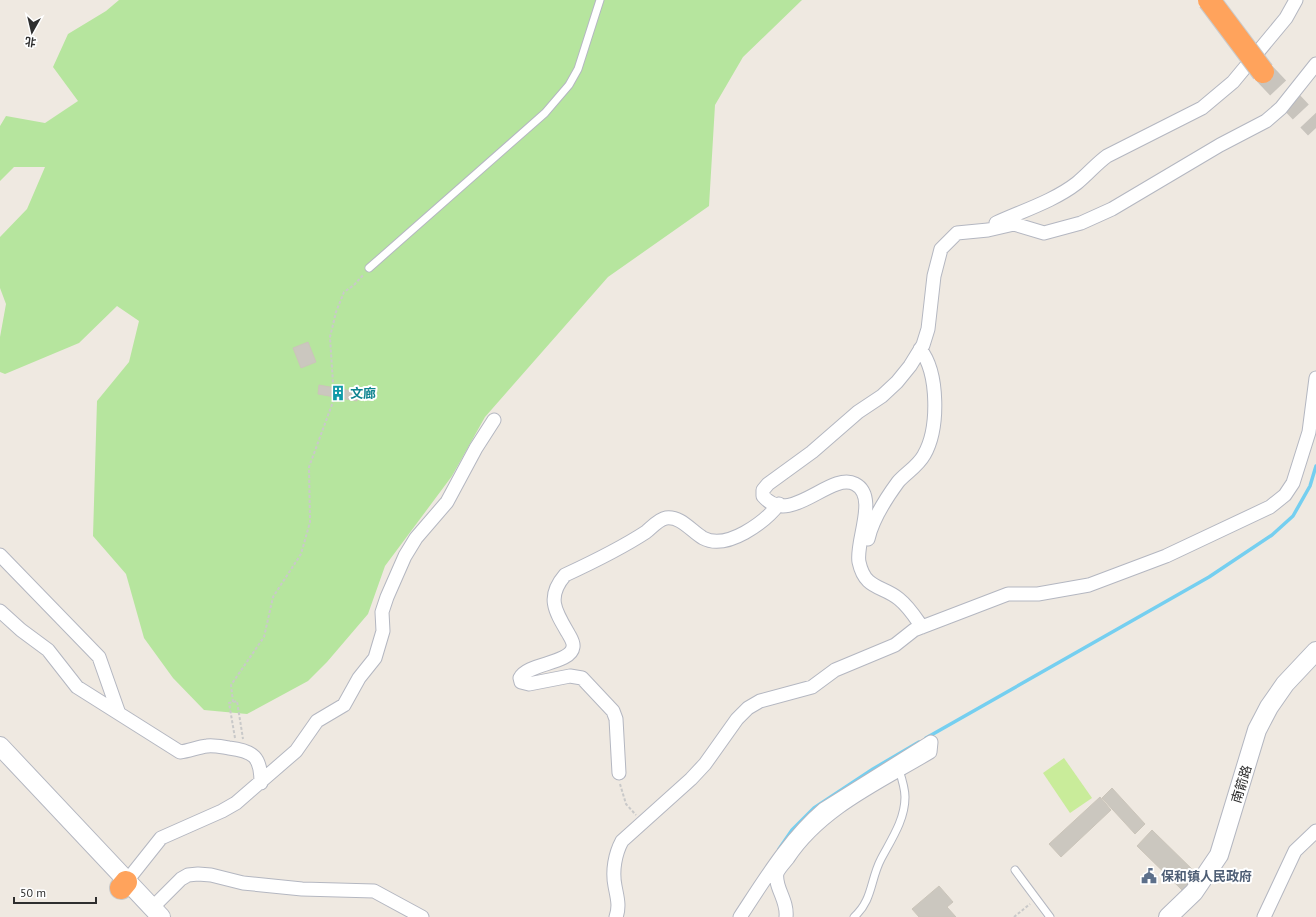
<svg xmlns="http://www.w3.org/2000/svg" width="1316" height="917" font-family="'PT Sans','Noto Sans SC',sans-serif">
	<rect width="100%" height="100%" fill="#efe9e1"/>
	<path fill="#b6e59e" d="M119 0H802L743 57 715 105 709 206 608 277 485 417 452 476 385 566 368 614 327 662 308 681 247 714 204 710 173 678 144 638 126 574 93 536 97 401 129 362 139 321 117 306 79 343 5 374 0 372V337L6 304 0 288V237L27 209 45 167H14L0 181V126L6 116 45 123 78 101 53 67 68 34 106 11Z"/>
	<path fill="#c9ec9a" d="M1064 758 1092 798 1070 813 1043 773Z"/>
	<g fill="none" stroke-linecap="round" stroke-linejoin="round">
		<path stroke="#75cff0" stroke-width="3.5" d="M926 738 1209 577 1272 535 1293 516 1310 486 1316 466
			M779 849 792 830 814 808 873 769 919 742"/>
	</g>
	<path fill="#cbc7bf" stroke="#cbc5ba" d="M308 342 316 362 301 368 293 348Z
		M319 385 358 392 357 401 318 394Z
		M1112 788 1145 824 1135 834 1102 798Z
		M1100 797 1111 810 1061 857 1049 844Z
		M1152 830 1198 875 1182 890 1137 846Z
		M939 886 953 902 947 907 956 917H919L912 909Z"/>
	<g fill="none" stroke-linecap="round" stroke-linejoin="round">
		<path stroke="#c8c4bd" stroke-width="22" stroke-dasharray="22 11" stroke-linecap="butt" d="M1263 72 1316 128"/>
		<defs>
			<path id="lane" d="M369 268 545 113 569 85 578 69 600 0
				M1015 870 1050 917
				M854 917C873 900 870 880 881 859 891 840 905 820 905 797 905 788 902 779 899 770"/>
			<path id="street" d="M996 223C1022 211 1054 201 1077 183 1088 174 1096 164 1107 156L1202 108 1233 82 1286 18 1296 0
				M868 539C872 521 887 497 898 482 906 473 918 466 924 455 939 429 939 373 920 349
				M0 555 99 657 118 711
				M0 611 21 630 48 650 77 687 180 752C189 751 198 747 207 746 214 745 222 747 229 748 254 751 261 757 261 783
				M922 627C915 617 909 607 899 599 882 585 865 590 859 562 855 542 879 496 855 484 830 471 790 528 763 496V490L768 484 812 452 858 412 882 396 897 382 910 366 923 345 928 329 934 276 941 249 957 233 988 230 1014 224 1044 233 1081 223 1112 209 1220 145 1266 121 1281 108 1316 64
				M619 773 616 719 613 711 582 678 570 676 529 684 521 682 520 678C527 663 571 664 573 647 574 642 570 637 568 633 555 611 546 597 565 575 593 562 620 549 646 532 651 528 659 519 666 518 681 516 691 531 703 538 727 551 765 522 779 504
				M126 882 161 838 222 811 236 803 296 751 317 721 344 705 359 678 375 658 383 631 382 612 387 597 405 556 416 538 447 502 476 448 494 420
				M152 908 181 879 188 875 198 874 211 875 243 883 302 889 374 891 422 917
				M616 917C620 906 617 897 615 886 612 871 615 854 622 841L691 779 705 764 737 719 748 708 760 701 812 687 835 670 895 645 914 630 1008 594H1038L1089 585 1166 556 1270 507 1285 495 1293 483 1309 432 1316 378
				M740 917C765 879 789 839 824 809L931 742 930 752C880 782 821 808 788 858 785 862 779 868 777 873 774 887 788 900 786 917
				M1264 917 1295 851 1316 831"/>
			<path id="secondary" d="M0 746 161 917
				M1168 917 1194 892 1219 855 1257 730 1269 707 1285 684 1316 651"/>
			<path id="highway" d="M121 888 126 882"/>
		</defs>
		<use href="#lane" stroke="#b4b7c1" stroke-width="9"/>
		<use href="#street" stroke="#b4b7c1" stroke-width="15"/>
		<use href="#secondary" stroke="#b4b7c1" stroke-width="20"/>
		<use href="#highway" stroke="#c9c9c9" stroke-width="24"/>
		<path stroke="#c9c9c9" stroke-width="2" stroke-dasharray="3 2" stroke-linecap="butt" d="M233 702 231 685 264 637 273 597 301 554 310 522 309 467 334 399 330 337 336 312 344 292 354 285 364 274
			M235 738 229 703 237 701 243 739
			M620 784 626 804 636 815
			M1014 917 1030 904"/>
		<use href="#lane" stroke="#fff" stroke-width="7"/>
		<use href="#street" stroke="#fff" stroke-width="13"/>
		<use href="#secondary" stroke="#fff" stroke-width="18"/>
		<use href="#highway" stroke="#ffa35c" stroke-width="22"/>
		<defs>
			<path id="highway-bridge" d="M1209 0 1263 72"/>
		</defs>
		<use href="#highway-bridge" stroke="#c9c9c9" stroke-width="24" stroke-linecap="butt"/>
		<use href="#highway-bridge" stroke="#ffa35c" stroke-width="22"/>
	</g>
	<defs>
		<symbol id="building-bare" viewBox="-9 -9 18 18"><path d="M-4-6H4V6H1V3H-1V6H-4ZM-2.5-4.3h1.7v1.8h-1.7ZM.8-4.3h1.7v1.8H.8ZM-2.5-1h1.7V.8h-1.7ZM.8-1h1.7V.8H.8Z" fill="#0f9aa8" stroke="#fff" stroke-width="2.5" paint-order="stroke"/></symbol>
		<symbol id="civic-bare" viewBox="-9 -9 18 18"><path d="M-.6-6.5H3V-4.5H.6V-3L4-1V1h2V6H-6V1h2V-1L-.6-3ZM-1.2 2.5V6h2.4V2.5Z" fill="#5c6f8a" stroke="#fff" stroke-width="2.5" paint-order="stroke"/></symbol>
	</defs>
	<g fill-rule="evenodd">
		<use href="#building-bare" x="327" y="382" width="22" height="22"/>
		<use href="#civic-bare" x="1138" y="865" width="22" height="22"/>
	</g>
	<g text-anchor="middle" stroke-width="4" stroke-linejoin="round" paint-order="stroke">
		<g font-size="13" font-weight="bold" fill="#0d838f" stroke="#fff" text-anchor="start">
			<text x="350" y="398">文廊</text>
		</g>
		<g font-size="13" fill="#2e2e2e" stroke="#fff">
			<text transform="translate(1241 784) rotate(-73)" y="5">南箭路</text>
		</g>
		<g font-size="13" font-weight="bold" fill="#4e5e75" stroke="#fff" text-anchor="start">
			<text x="1161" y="881">保和镇人民政府</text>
		</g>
	</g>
	<g transform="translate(32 32) rotate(188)" stroke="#ffffff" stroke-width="3" paint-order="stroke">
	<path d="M0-3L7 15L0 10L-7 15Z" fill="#2e2e2e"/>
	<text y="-6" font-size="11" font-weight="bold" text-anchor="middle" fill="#2e2e2e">北</text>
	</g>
	<path d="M14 897v6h82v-6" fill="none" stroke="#2e2e2e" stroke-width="2"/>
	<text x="20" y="897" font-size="12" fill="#2e2e2e" stroke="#ffffff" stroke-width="3" paint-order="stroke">50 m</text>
</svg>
